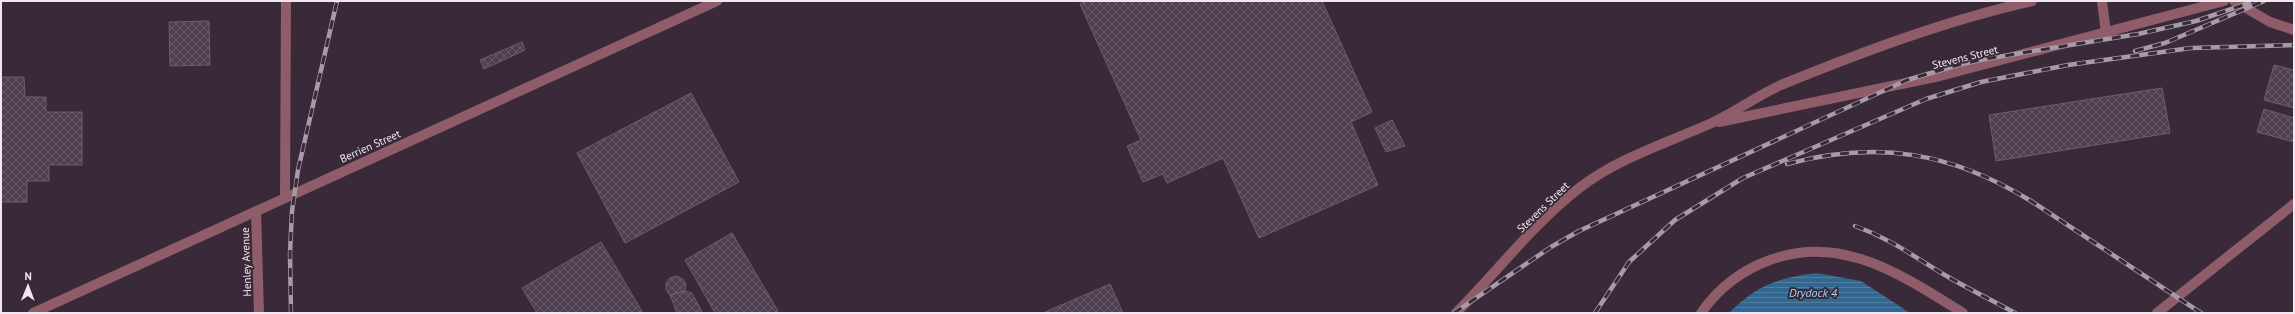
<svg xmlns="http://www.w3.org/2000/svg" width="2295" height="314" font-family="'PT Sans',sans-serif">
	<defs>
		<pattern id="water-rules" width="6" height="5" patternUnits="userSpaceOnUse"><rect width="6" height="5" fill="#326890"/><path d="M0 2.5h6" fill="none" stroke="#507ea0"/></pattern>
		<pattern id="building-cross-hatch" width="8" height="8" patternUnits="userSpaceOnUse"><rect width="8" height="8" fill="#503f50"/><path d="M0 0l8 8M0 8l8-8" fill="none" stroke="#6a5b6a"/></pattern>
	</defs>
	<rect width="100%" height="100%" fill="#3a2938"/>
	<path fill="url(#water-rules)" d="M1816 273 1861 281 1910 313H1729C1756 285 1778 278 1816 273Z"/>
	<path fill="url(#building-cross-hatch)" stroke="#6f5c6f" d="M1087 1H1322L1372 112 1351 122 1378 185 1259 238 1223 158 1167 183 1163 174 1143 182 1127 146 1141 140 1080 4Z
		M209 21 210 65 170 66 169 22Z
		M522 42 525 50 484 69 480 60Z
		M2274 65 2294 70V108L2264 100Z
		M1 77H24L25 97H46V112H82V165H49V181H27V202H1Z
		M2162 88 2170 133 1996 161 1989 115Z
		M691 93 739 182 625 243 577 153Z
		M2264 109 2294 118V142L2257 132Z
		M1392 120 1405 146 1386 152 1375 128Z
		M732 233 778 311 775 313H715L685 260Z
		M601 242 643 313H537L522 288Z
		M677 276 683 279 686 285 685 291 670 295 666 290V283L670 278Z
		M1110 284 1123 313H1043Z
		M685 291 692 293 702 312 677 313 670 295Z"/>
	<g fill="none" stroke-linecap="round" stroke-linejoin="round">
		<path stroke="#8e5d69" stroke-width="10" d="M2102 1 2106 33
			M2234 1 2270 22 2294 30
			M1719 122 1940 76 2224 1
			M285 198 286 1
			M256 211 259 313
			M33 313 717 1
			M1456 313C1497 272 1533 224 1578 189 1616 159 1664 144 1707 125 1733 114 1756 96 1781 85 1862 52 1947 20 2032 1
			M1701 313C1736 263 1798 240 1857 258 1891 267 1933 294 1963 313
			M2157 313 2294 204"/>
		<defs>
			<path id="rail" d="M2135 51 2165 43 2264 1
				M1787 164C1878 140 1951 152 2031 201L2201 313
				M1855 226C1894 240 1915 258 1950 278 1971 290 1993 301 2015 313
				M291 313 290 253 292 211 298 170 337 1
				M1454 313 1551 247 1579 231 1907 80 1958 65 1985 59 2138 34 2196 21 2255 1
				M1595 313 1629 262 1675 220 1743 178 1926 99 1981 82 2068 65 2191 48 2294 45"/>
		</defs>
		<use href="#rail" stroke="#a89ba7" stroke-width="4.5"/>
		<use href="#rail" stroke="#3a2938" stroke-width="3" stroke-dasharray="9" stroke-linecap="butt"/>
	</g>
	<g text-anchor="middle" stroke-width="4" stroke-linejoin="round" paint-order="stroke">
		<g font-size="11" fill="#f2e7f1" stroke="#3a2938">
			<text transform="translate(1965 57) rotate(-14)" y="4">Stevens Street</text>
			<text transform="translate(370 146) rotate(-24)" y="4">Berrien Street</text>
			<text transform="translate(1543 207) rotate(-44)" y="4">Stevens Street</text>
			<text transform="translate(246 262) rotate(-92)" y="4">Henley Avenue</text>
		</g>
		<g font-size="12" font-style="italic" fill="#a3d0f4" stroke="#3a2938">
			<text x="1813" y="297">Drydock 4</text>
		</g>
	</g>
	<rect width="2295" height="314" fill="none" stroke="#f2e7f1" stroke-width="4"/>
	<g transform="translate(28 286) rotate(1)" stroke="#3a2938" stroke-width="3" paint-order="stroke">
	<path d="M0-3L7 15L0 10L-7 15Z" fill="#f2e7f1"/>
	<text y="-6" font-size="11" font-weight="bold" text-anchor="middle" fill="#f2e7f1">N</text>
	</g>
</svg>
